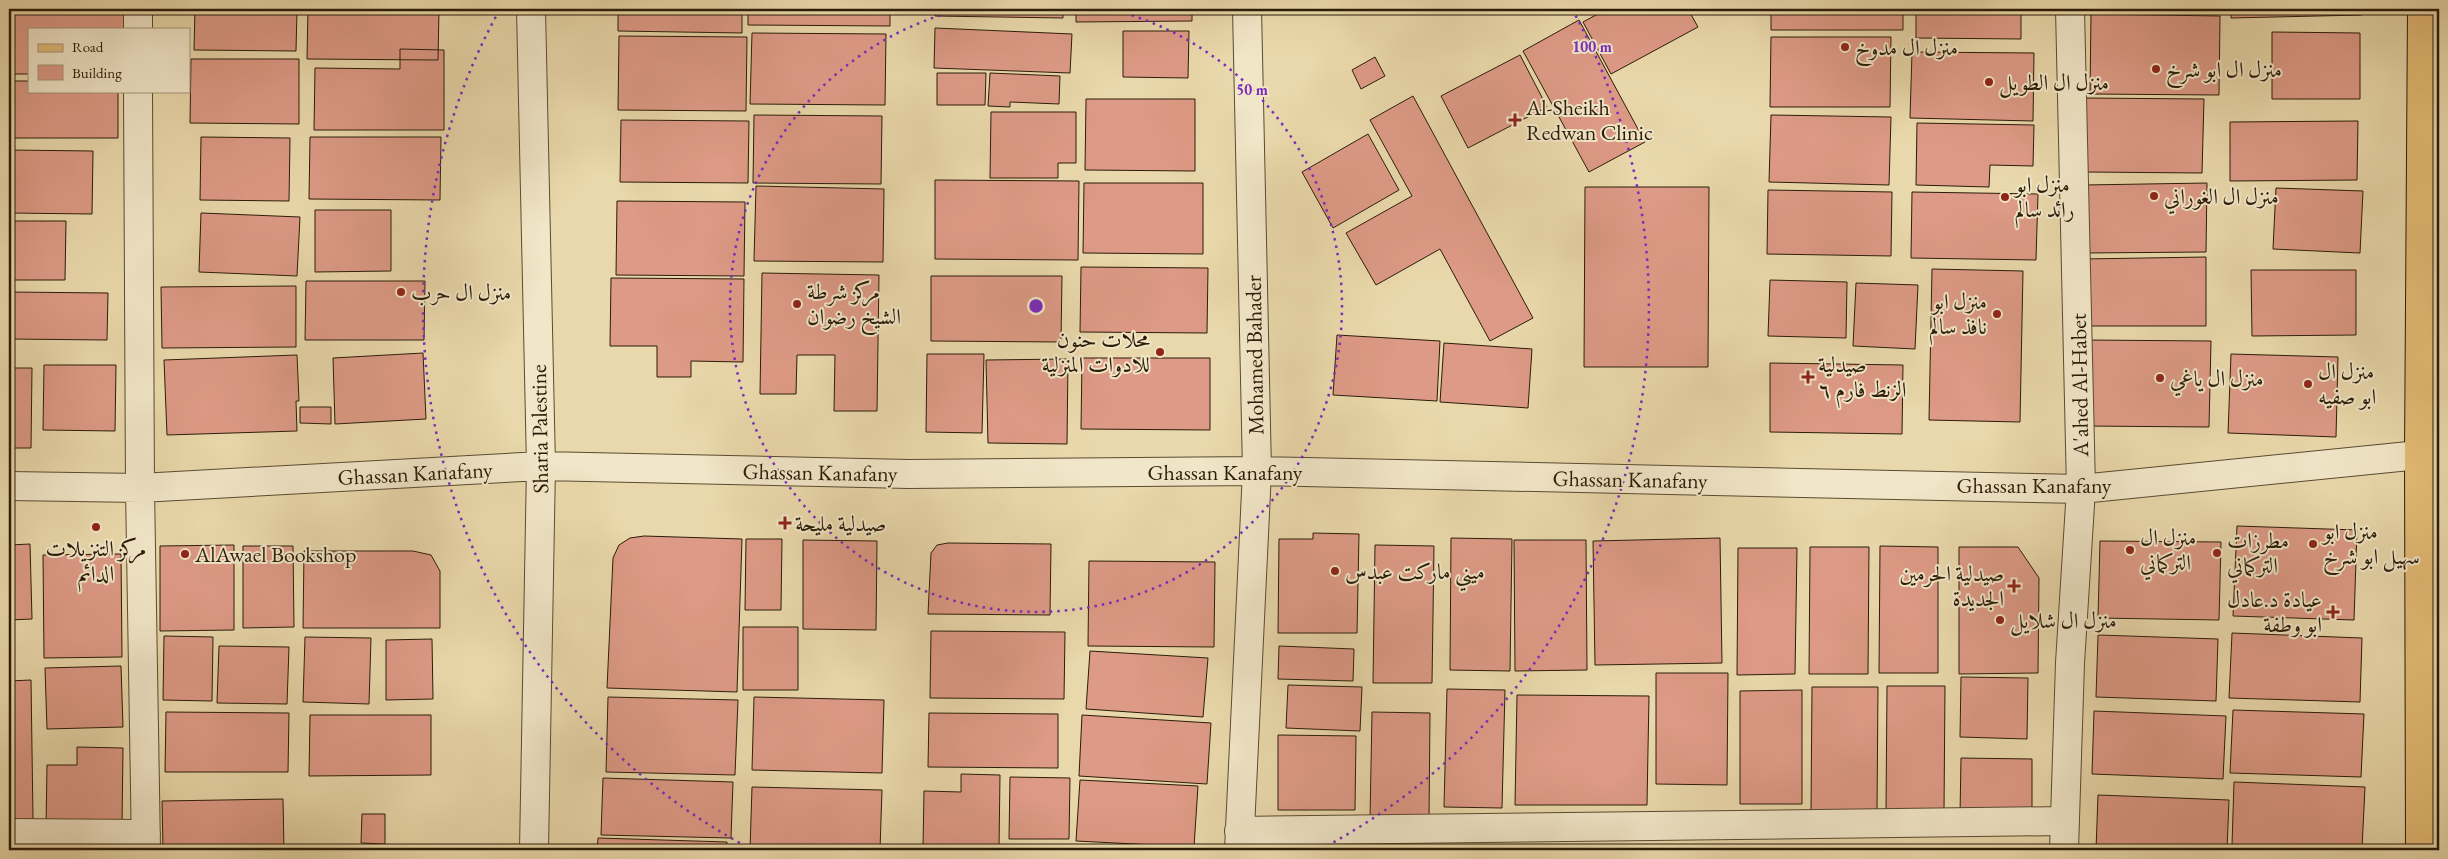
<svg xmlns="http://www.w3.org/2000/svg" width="2448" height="859" font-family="'EB Garamond',Amiri,serif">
	<rect width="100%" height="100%" fill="#e9d8ab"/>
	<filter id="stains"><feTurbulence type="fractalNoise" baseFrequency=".004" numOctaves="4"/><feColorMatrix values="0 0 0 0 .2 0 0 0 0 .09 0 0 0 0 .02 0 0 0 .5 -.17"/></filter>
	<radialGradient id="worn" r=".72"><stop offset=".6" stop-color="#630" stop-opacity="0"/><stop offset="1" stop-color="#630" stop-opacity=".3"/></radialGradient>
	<path fill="#dd9a86" stroke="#2b1c08" d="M195 9H297L296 51 194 50Z
		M308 9H439L438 60 307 59Z
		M618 9H742V33L618 31Z
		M748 9H890V26L748 25Z
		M935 9H1063V18L935 16Z
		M1076 9H1192V21L1076 22Z
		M1607 9H1688L1698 27 1611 74 1583 22Z
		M1771 9H1903V30H1771Z
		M1916 9H2021V39L1916 38Z
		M2088 9H2205L2088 11Z
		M2231 9H2362V15L2231 18Z
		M9 12 124 13V29H29V74H9Z
		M2091 14 2220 16 2219 95 2090 94Z
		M1579 20 1645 142 1589 172 1523 51Z
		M935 28 1072 34 1070 73 934 68Z
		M1123 31H1189L1188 78 1123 77Z
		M2272 32 2360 33V99H2272Z
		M752 33 886 34 885 105 750 104Z
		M619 36 747 37 746 111 618 110Z
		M1771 37H1891L1890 107H1770Z
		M400 49 444 50V130H314L315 68 400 69Z
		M1912 52 2034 53 2033 121 1910 118Z
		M1520 55 1547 107 1468 148 1441 96Z
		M1375 57 1385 76 1361 89 1352 70Z
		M191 59H299V124L190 123Z
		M937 73H986L985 105H937Z
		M990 73 1060 76 1059 104 1010 102V107L988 106Z
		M9 81H29V91H118V138H9Z
		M1413 96 1533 318 1490 341 1440 249 1376 285 1346 233 1412 196 1370 120Z
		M2086 98 2204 99 2202 173 2086 172Z
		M1086 99H1195V171L1085 170Z
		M991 112H1076V163H1058V178H990Z
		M754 115 882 116 881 184 753 183Z
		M1771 115 1891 117 1889 185 1769 182Z
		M621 120 749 121 748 183 620 182Z
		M2358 121 2357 180 2230 181V122Z
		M1917 123 2034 125 2033 166 1990 165 1989 187 1916 185Z
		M1368 134 1399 190 1333 228 1302 172Z
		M201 137 290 138 289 201 200 200Z
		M310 137H441L440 200 309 199Z
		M9 150 93 151 92 214 9 213Z
		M935 180 1079 181 1078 260 935 259Z
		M1084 183H1203V254L1083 253Z
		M2207 183 2206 252 2084 253V185Z
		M756 186 884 189 883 262 754 261Z
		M1585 187H1709L1708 367H1584Z
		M2276 188 2363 191 2360 253 2273 249Z
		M1768 190 1892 192 1891 256 1767 254Z
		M1912 192 2038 194 2036 260 1911 258Z
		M617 201 745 202 744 276 616 275Z
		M315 210H391V271L315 272Z
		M201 213 300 217 297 276 199 272Z
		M9 221H66L65 280H9Z
		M2206 257V326H2084L2083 259Z
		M1081 267 1208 268 1207 333 1080 332Z
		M1932 269 2023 271 2020 422 1929 420Z
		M2251 270H2356V335L2252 336Z
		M762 273 879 275 877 411H834L835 355H797L796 394H760Z
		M931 276H1062L1061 342 931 341Z
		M611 278 744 279 743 362 691 361V377H657V346H610Z
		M1770 280 1847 282 1846 338 1768 336Z
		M306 281H425L424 340H305Z
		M1856 283 1918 285 1915 349 1853 346Z
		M296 286V347L162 348 161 287Z
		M9 292 108 293 107 340 9 339Z
		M1337 335 1440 341 1437 401 1333 395Z
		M2086 340 2211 341 2209 427 2084 426Z
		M1444 343 1532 349 1528 408 1440 402Z
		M423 353 426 419 335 424 333 358Z
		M927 354H984L982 433 926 432Z
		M2231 354 2338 357 2336 437 2228 433Z
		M297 355 299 401H296L297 431 167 435 164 360Z
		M1082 358H1210V430L1081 429Z
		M1068 359 1067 444 988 443 986 360Z
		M1770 363 1903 365 1902 434 1770 432Z
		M44 365H116L115 431 43 430Z
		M9 368H32L31 448H9Z
		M300 407H331V424L300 423Z
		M2237 526 2357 530 2354 620 2233 616Z
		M1313 533 1359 534 1357 633H1278L1279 539H1313Z
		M644 536 742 539 737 692 607 688 613 558 619 545 630 538Z
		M1451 538 1512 539 1510 671 1450 670Z
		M1720 538 1722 663 1595 665 1593 541Z
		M746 539H782L781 610H745Z
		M803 540 877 541 876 630 803 629Z
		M1514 540H1586L1587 670 1515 671Z
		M2100 541 2221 542 2219 620 2098 618Z
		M948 543 1051 544 1050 615 928 614 931 553 937 545Z
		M30 544 32 619 9 620V545Z
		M234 545V630L160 631V546Z
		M1375 545 1434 546 1432 683H1373Z
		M243 546H293L294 627 243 628Z
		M1880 546 1938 547V673H1879Z
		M1810 547H1869L1868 674H1809Z
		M1959 547H2018L2039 578 2038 673 1959 674Z
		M1738 548H1797L1795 674 1737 675Z
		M304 551H413L431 555 440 571V628H303Z
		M121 554 122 657 44 658 43 555Z
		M1089 561 1215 562 1214 647 1088 646Z
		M743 627H798V690H743Z
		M931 631 1065 632 1064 699 930 698Z
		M2232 633 2362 638 2360 702 2229 698Z
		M2098 635 2218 639 2216 701 2096 697Z
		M164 636 213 637 212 701 163 700Z
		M305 637 371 638 369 704 303 702Z
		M432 639 433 699 386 700V640Z
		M219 646 289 647 287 704 217 703Z
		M1279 646 1354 649 1353 681 1278 679Z
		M1090 651 1208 658 1203 717 1086 709Z
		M121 666 123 727 47 729 45 668Z
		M1656 673H1728L1727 785 1656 784Z
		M1961 677 2028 678 2027 739 1960 737Z
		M31 680 33 819 9 820V681Z
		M1288 685 1362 687 1360 731 1286 728Z
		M1887 686H1945L1944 812H1886Z
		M1812 687H1878L1877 813H1811Z
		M1447 689 1505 690 1502 808 1444 807Z
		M1802 690V804H1740V691Z
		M1517 695 1649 696 1647 805H1515Z
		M608 697 738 700 735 775 606 772Z
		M754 697 884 700 882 773 752 770Z
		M2233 710 2364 714 2361 777 2230 773Z
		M2094 711 2226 716 2223 779 2092 774Z
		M166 712 289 713 288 772H165Z
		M1372 712 1430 713 1429 820H1370Z
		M929 713 1058 714V768L928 767Z
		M310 715H431V775L309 776Z
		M1082 715 1211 723 1207 784 1079 776Z
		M1278 735 1356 736 1355 810H1278Z
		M77 747 123 748 122 826H46L47 765H77Z
		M1961 758 2032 759V816L1960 815Z
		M961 774 1000 775 999 848 923 846 924 791 961 792Z
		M1010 777 1070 778 1069 839H1009Z
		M603 778 733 782 731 838 601 835Z
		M1080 780 1198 786 1194 847 1076 841Z
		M2234 782 2365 787 2362 849 2232 845Z
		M752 787 882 790 880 850H750Z
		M2098 795 2229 800 2227 850H2096Z
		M283 799 284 850H163L162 801Z
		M362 814H385V844L361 843Z
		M598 838 727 842V850H597Z
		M1309 845 1424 846 1423 850H1293Z"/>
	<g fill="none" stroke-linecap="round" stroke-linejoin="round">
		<defs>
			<path id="minor" d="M138 9V29
				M531 9 541 466 534 850
				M138 91 140 488 146 850
				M9 486 140 488 541 466 909 474 1257 471 2081 489 2439 453
				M1239 831 2063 821
				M9 833 146 834
				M1239 850 1257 471 1247 9
				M2064 850 2070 663 2081 489 2070 9"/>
			<path id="major" d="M2420 850 2419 454 2422 9"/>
		</defs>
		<use href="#minor" stroke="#5a4b31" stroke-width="30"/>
		<use href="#major" stroke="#2b1c08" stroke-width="30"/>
		<use href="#minor" stroke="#f1e6c8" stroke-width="28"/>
		<use href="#major" stroke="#e4bc76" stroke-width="28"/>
	</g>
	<g fill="none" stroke="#7b2cbf" stroke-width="2.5" stroke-dasharray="2.5 5">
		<path d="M1110 9A306 306 0 1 1 962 9"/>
		<path d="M753 850A613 613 0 0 1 500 9M1572 9A613 613 0 0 1 1319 850"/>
	</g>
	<g fill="#8f2418" stroke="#f1e6c8" stroke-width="2">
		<circle cx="1845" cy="47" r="5"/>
		<circle cx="2156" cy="69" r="5"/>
		<circle cx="1989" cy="82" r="5"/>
		<path d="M1512.5 112.5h5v5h5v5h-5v5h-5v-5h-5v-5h5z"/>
		<circle cx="2154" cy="196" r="5"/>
		<circle cx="2005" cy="197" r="5"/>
		<circle cx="401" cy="292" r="5"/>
		<circle cx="797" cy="304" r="5"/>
		<circle cx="1997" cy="314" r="5"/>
		<circle cx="1160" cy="352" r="5"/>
		<path d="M1805.5 369.5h5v5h5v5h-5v5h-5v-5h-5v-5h5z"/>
		<circle cx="2160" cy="378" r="5"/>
		<circle cx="2308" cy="384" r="5"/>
		<path d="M782.5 515.5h5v5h5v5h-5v5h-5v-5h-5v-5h5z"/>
		<circle cx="96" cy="527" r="5"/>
		<circle cx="2313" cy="544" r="5"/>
		<circle cx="2130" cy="550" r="5"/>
		<circle cx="2217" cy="553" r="5"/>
		<circle cx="185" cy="554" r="5"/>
		<circle cx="1335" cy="571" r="5"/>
		<path d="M2011.5 578.5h5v5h5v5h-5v5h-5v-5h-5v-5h5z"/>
		<path d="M2330.5 604.5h5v5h5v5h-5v5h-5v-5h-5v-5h5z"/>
		<circle cx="2000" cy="620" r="5"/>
	</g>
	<g text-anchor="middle" stroke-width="4" stroke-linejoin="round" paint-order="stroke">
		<g font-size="22" fill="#2b1c08" stroke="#f1e6c8" text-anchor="start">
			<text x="1855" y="55">منزل ال مدوخ</text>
			<text x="2166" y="77">منزل ال ابو شرخ</text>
			<text x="1999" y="90">منزل ال الطويل</text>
			<text x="1526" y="115">Al-Sheikh<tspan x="1526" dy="25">Redwan Clinic</tspan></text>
			<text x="2015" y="192">منزل ابو<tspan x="2015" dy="25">رائد سالم</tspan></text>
			<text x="2164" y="204">منزل ال الغوراني</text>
			<text x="807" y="299">مركز شرطة<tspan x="807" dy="25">الشيخ رضوان</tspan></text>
			<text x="411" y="300">منزل ال حرب</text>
			<text x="1987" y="309" text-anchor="end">منزل ابو<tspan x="1987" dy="25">نافذ سالم</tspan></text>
			<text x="1150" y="347" text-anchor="end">محلات حنون<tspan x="1150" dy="25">للادوات المنزلية</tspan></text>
			<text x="1818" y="372">صيدلية<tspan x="1818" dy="25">الزنط فارم ٦</tspan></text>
			<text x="2318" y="379">منزل ال<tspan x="2318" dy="25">ابو صفيه</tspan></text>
			<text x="2170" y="386">منزل ال ياغي</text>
			<text x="795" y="531">صيدلية مليحة</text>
			<text x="2323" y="539">منزل ابو<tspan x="2323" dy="25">سهيل ابو شرخ</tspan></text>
			<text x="2140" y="545">منزل ال<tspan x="2140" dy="25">التركماني</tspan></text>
			<text x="2227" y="548">مطرزات<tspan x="2227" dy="25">التركماني</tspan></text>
			<text x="96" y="556" text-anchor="middle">مركز التنزيلات<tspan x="96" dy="25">الدائم</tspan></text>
			<text x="195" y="562">AlAwael Bookshop</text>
			<text x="1345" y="579">ميني ماركت عبدس</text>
			<text x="2004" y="581" text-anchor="end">صيدلية الحرمين<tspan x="2004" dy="25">الجديدة</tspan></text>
			<text x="2322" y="607" text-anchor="end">عيادة د.عادل<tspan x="2322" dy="25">ابو وطفة</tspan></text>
			<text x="2010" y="628">منزل ال شلايل</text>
		</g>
		<g font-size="22" fill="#2b1c08" stroke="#f1e6c8">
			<text transform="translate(1254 355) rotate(-91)" y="8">Mohamed Bahader</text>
			<text transform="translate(2079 385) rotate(-91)" y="8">A'ahed Al-Habet</text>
			<text transform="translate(539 429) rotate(-91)" y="8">Sharia Palestine</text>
			<text transform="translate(820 472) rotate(1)" y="8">Ghassan Kanafany</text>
			<text x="1225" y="480">Ghassan Kanafany</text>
			<text transform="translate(415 473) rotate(-3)" y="8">Ghassan Kanafany</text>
			<text transform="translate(1630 479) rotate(1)" y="8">Ghassan Kanafany</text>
			<text x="2034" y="493">Ghassan Kanafany</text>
		</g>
	</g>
	<circle cx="1036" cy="306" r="8" fill="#7b2cbf" stroke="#f1e6c8" stroke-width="2.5"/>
	<g font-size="15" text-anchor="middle" font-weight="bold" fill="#7b2cbf" stroke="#f1e6c8" stroke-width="4" stroke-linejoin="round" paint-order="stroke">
		<text x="1592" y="52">100 m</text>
		<text x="1252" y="95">50 m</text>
	</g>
	<rect width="2448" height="859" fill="none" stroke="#e9d8ab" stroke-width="30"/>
	<rect x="10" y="10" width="2428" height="839" fill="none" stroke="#2b1c08" stroke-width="2.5"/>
	<rect x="15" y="15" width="2418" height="829" fill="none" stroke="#2b1c08"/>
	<rect x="28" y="28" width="162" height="65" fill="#f1e6c8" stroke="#a2957b"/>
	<rect x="38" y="44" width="25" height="8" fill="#e4bc76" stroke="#a2957b"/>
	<text x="72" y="52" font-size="15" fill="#2b1c08">Road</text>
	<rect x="38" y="65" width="25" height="15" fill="#dd9a86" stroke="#a2957b"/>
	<text x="72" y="78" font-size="15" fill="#2b1c08">Building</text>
	<rect width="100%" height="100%" filter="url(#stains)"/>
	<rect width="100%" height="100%" fill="url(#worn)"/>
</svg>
